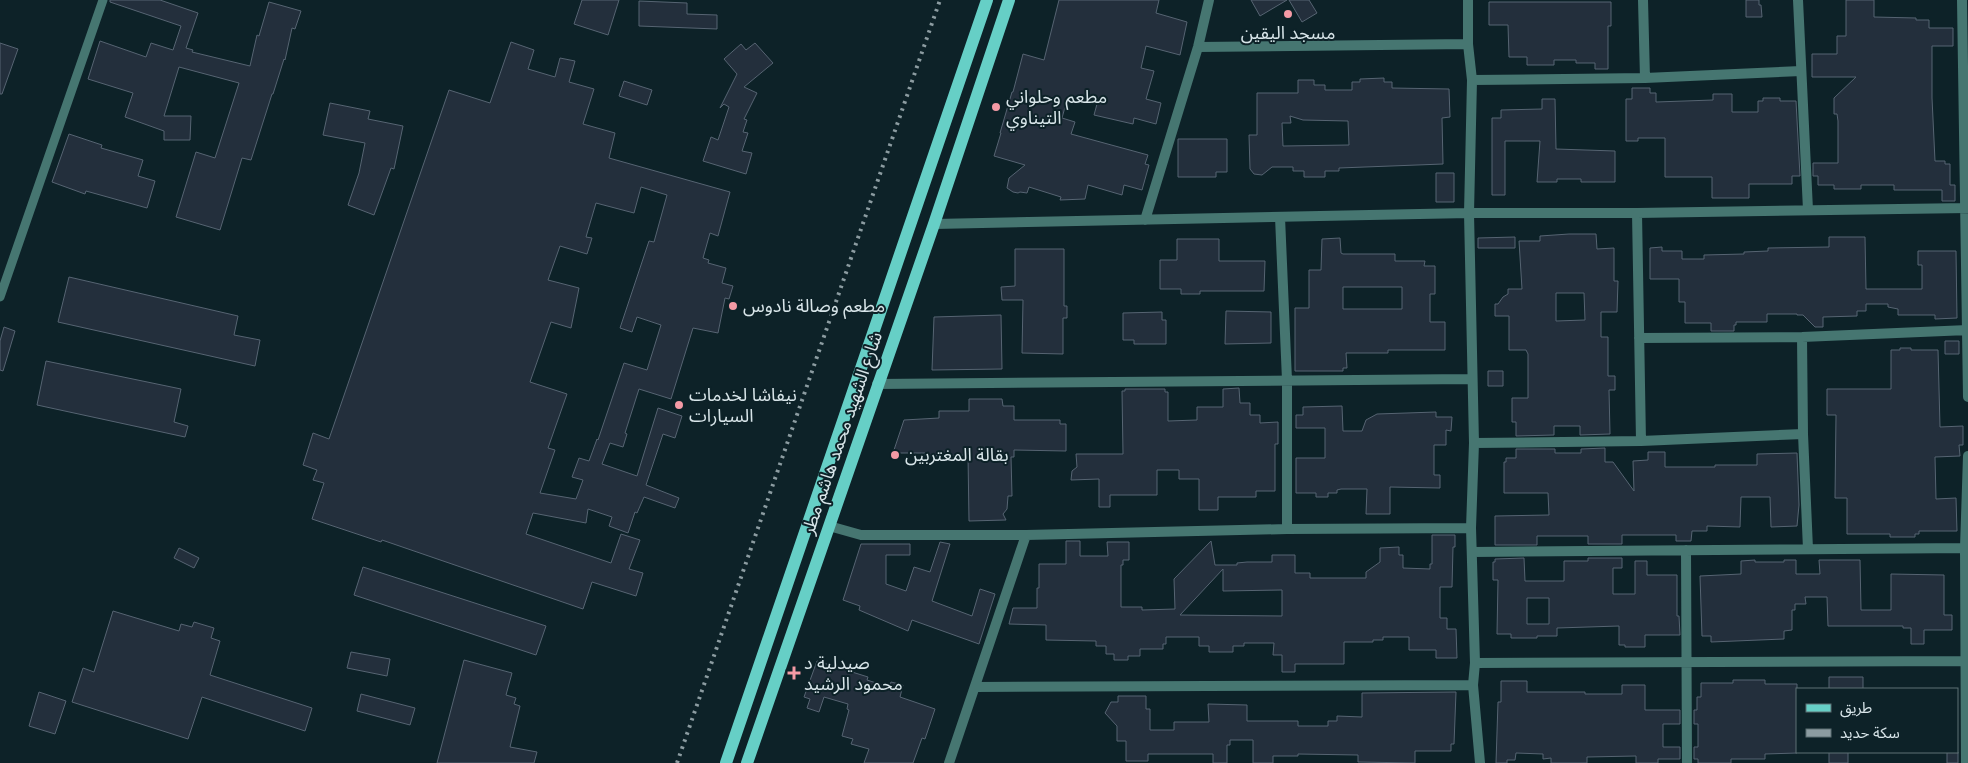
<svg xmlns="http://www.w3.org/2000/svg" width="1968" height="763" font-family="Roboto,'Noto Sans Arabic',sans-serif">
	<rect width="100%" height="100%" fill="#0d2228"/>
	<path fill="#232f3c" stroke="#566472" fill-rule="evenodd" d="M110 0H160L198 13 186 48 193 50 192 52 250 66 257 35 259 36 269 2 301 11 295 29 292 28 285 60 284 59 273 94H272L251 160 242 158 220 230 176 217 196 152 215 158 239 83 179 67 164 116H191L190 140H164V131L125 117 133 93 88 79 100 41 146 57 151 43 173 50 181 26 110 2Z
		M582 0H619L608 35 574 24Z
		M1059 0H1159L1156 13 1187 22 1180 55 1146 46 1141 68 1154 71 1146 99 1161 103 1156 124 1134 118 1133 124 1094 115 1097 104 1068 96 1062 118 1075 122 1071 134 1148 155 1145 164 1149 165 1142 190 1124 185 1122 195 1088 185 1085 199 1060 200 1061 197 1029 187 1027 193 1020 192 1018 193 1013 192 1007 188 1009 178 1025 165 994 156 1001 133H1000L1012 92H1013L1023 54 1044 60Z
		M1251 0H1287L1260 16Z
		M1289 0H1309L1317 13 1302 22Z
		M1746 0H1759V5H1761L1762 17H1746Z
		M1846 0H1874V17L1916 18V20H1929V28H1953V46H1932V98L1935 161H1945V164H1950V185H1955V201H1942V190H1894V185H1861V189H1834V185H1818V176H1813V163H1838V121L1837 114H1834V98L1856 77H1812V54H1837V36H1846Z
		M639 1 687 3V14L717 15V29L639 26Z
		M1489 2H1611V26H1608V69H1595V63H1576V60H1554V65H1527V57H1509L1508 25H1489Z
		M511 42 534 50 528 69 555 77 560 58 575 61 569 82 594 89 583 124 615 133 609 158 730 192 718 236 710 233 703 258 709 260 708 263 726 268 722 283 733 286 729 299 725 298 718 333 693 328 671 399 639 389 625 433 627 434 623 447 610 443 602 464 637 476 658 408 682 416 675 438 663 434 646 485 679 498 675 508 644 497 637 513 635 512 628 533 609 526 612 517 588 509 586 523 533 513 526 534 611 563 621 534 640 540 629 569 643 573 636 596 592 582 583 609 382 540 381 542 312 519 324 483 313 480 317 470 303 465 313 433 329 439 449 90 490 103ZM641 187 667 195 654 242 649 241 620 328 632 332 637 317 661 325 647 370 624 363 598 440 597 439 589 461 579 458 572 477 583 480 576 499 540 493 555 450 548 448 567 394 530 382 551 322 571 328 579 288 548 280 560 246 587 254 592 238 586 237 596 203 634 213Z
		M0 43 18 49 2 94H0Z
		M755 43 773 63 744 87 757 93 744 119 747 120 743 132 748 133 742 151 752 153 746 174 703 161 711 137 718 140 729 107 724 104 720 108 737 74 724 59 741 44 746 50Z
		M1384 78V82H1392V88L1449 89 1450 117 1442 118 1443 164 1339 168V171H1325V177H1304V171H1293V167H1272L1262 175 1254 174 1250 169 1249 135H1257V93H1298V80H1314V85H1325V90H1352V82H1360V79ZM1290 116 1303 120 1348 121 1349 145 1283 146 1282 123H1291Z
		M624 81 652 90 647 105 619 96Z
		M1632 88H1650V93H1656V102L1713 100V94H1732V112H1758V101H1763V98H1780V101H1796L1800 176H1792V184H1749V198H1712V177H1665V138H1638V141H1626V99H1632Z
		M1542 99H1555L1556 149 1615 151V182H1581V179H1557V182H1537L1540 141H1505V195H1492V118H1501V110L1542 109Z
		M330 103 370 111 368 119 403 126 394 169 391 168 374 215 348 205 359 173 365 143 323 135Z
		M69 134 102 145 101 148 143 160 138 176 155 181 147 208 86 191 85 194 52 182Z
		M1178 139H1227V172H1216V177H1178Z
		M1436 173H1454V202H1436Z
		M1569 234H1596L1597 249 1614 248V281H1618L1617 312H1601V337H1608V376H1615V390H1609L1610 434 1580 435V426H1554V435L1516 436V422H1512V398H1528V354L1526 350H1509V316H1495V304H1498L1503 297 1508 294V289H1522L1519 241H1540V236ZM1556 293H1584L1585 320 1556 321Z
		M1515 237V248H1478V238Z
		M1829 237H1865L1866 289H1922V265H1918V251H1956L1957 318 1935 319V315H1898V309L1888 307V304H1866V311H1857V316L1823 317V327H1815L1803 315H1797V314H1767V322H1736V325H1734V331H1711V323H1685V302H1679V279H1650V248L1662 247V251H1682V259H1704V255L1744 254V252L1768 251V248L1829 247Z
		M1340 238 1341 253 1343 254H1395V261H1425L1424 266H1435V294H1430V322H1445V350H1388V353H1346L1347 368H1343V371H1295V308H1309V270H1321L1322 239ZM1343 287H1402V309H1343Z
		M1177 239H1219V261H1265L1264 291H1200V294H1181V289H1160V260H1177Z
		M1015 249H1064V306H1067V318H1063V354L1022 353 1023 300H1002L1001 287 1015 286Z
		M69 277 238 316 234 335 260 340 255 366 58 322Z
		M1226 311 1271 312V343L1225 344Z
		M1162 312V320H1166V344H1134V340H1123V313Z
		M1001 315 1002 369 932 370 934 317Z
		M4 327 15 331 3 371 0 370V341Z
		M1945 341H1959V354H1945Z
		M1900 348H1911V350H1938L1940 427 1963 426V445H1959L1960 456 1935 457 1936 499 1956 498 1957 531H1919V534H1915V537H1890V534H1847V498H1835L1836 415H1827V389H1891V350H1900Z
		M46 361 181 389 174 422 188 426 185 437 37 405Z
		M1488 371H1503V386H1488Z
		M1239 388 1240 403H1250V415H1260V423L1278 422V444H1275V491H1256V497H1218V510H1199V479H1179V470H1157V495H1110V507H1099V479L1071 480 1072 471 1077 467 1076 454H1123L1122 391H1125V389H1165V392H1168V421L1197 420V407H1223V389Z
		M969 399H1002L1003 406H1014V420H1060V424H1066V451L1014 450V457H1011L1012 496H1008L1007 509 1003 514 1006 520 969 521 968 455 925 456V453H893L904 420 939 418V411H969Z
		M1342 406 1343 431H1362L1366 420 1377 414 1436 412V417H1452L1451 431 1446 430V445H1434V475H1440V488L1390 487V514H1366L1367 489H1341L1337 490V493H1328V497H1316V493H1296V458H1325V428H1296V415H1303V407Z
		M1605 448V462H1613L1634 491 1633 461 1648 460V452H1665V467H1715V465H1757V454L1797 453 1799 505 1797 526 1771 527 1770 497H1741L1740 527 1707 526V531H1692L1691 541H1676V535H1622V544H1588V536H1537V545H1495V516L1549 515 1548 493H1504V462H1506V458H1516V449H1555V453H1581V449Z
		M1432 535H1455V547H1453L1452 587H1440V618H1447V629H1456L1457 658H1436V650H1409V637H1383V640H1373V642H1344V664H1295V672H1282V655H1273L1274 643H1244V646H1233V652H1209V646H1199V637H1166V644H1163V649H1140V656H1128V660H1114V654H1106V646H1096V641L1046 640V625L1009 624 1013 608H1037V588H1039V564H1066V541H1080V556H1108L1107 542H1129V560H1123V565H1121V607H1142V610L1175 609 1174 579 1211 541 1215 565H1237V563L1247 562H1272V555H1295V573H1310V578H1366V572L1380 562V548L1399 547V555H1403V568L1430 569V564H1432ZM1223 569V591L1282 590V616L1180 615Z
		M940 542 950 544 932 601 972 616 980 589 995 594 979 644 912 620 908 631 859 610 860 606 843 600 861 544H910V555H886V584L906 591 914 567 930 572Z
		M179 548 199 558 194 568 174 558Z
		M1524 558 1525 581H1564V561H1588V558H1622V568H1613V594H1635V561H1647V575H1677V616H1679L1680 635H1645V647H1625V645H1619V626L1557 628V636H1537V638H1511V634H1497L1498 580H1493V562H1495V559ZM1527 598H1549V624H1527Z
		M1755 560V562H1784V560H1796V574H1820L1819 560H1860L1861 610H1891V574L1944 575V615H1952V630H1924V644H1911V628H1903V626H1828L1827 597H1805L1806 604H1795V610H1792V630L1784 631V639L1711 642V636H1702L1700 576 1741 574V561Z
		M363 567 546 626 536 655 354 595Z
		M113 611 179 631 181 624 192 627 194 622 214 628 211 638 220 641 210 675 312 708 305 731 202 697 188 739 72 702 83 668 94 672Z
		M351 652 390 659 387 676 347 668Z
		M464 660 512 673 506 695 516 698 514 704 520 706 510 747 537 752 534 763H437Z
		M817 661 868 677 867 680 889 687 891 682 903 685 900 697 935 709 925 739 922 738 913 763H864L869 749 851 744 853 739 842 736 849 710 847 709 848 704 824 697 819 712 807 708 810 699 804 697Z
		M1829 677H1863V689H1829Z
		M1733 680H1765V684H1797V753L1765 754V759H1731V763H1698V759H1694V747H1698V724H1694V710H1697V697H1701V683H1733Z
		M1501 681H1527V692H1585V694H1622V685H1645V710H1680V724H1663V747H1680V759H1658V763H1636V756L1587 757V763H1551V758L1543 759V754L1516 753 1515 760H1507V763H1496L1498 702H1501Z
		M39 692 66 701 55 734 29 726Z
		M1456 692 1454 744H1451V751H1415V763L1358 762V755L1298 754V756H1273V763H1253V740H1230V745H1227V763H1213V754H1148V761H1126V741H1117V726L1105 713 1111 702H1118V696H1146V709H1150V730H1174V722H1209L1208 704 1247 705V721H1298V726H1328V721H1337V716L1362 717V693Z
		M361 694 415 708 410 725 357 711Z
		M1829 752H1848V763H1829Z
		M1947 752H1958V763H1947Z"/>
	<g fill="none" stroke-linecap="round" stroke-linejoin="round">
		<path stroke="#467671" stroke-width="9" d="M0 297 103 0"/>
		<path stroke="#467671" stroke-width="10" d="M1468 0V44L1472 80 1469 213 1474 443 1471 528 1475 663 1473 685 1480 763
			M1643 0 1645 78
			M1798 0 1808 210
			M1962 0 1968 397
			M1198 47 1468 44
			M1472 80 1645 78 1801 71
			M1637 213 1641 441
			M1280 217 1287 380V529
			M1145 220 1198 47 1209 0
			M934 224 1469 213H1637L1968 208
			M1802 337 1803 434 1808 549
			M1639 338 1802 337 1968 330
			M877 384 1471 379
			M1474 443 1641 441 1803 434
			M829 526 861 535H1026L1287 529 1471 528
			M1686 550 1687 763
			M1472 552 1968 548
			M1475 663 1968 661
			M975 687 1473 685
			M949 763 1026 535
			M1966 763 1965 548 1968 456"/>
		<path stroke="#66cfc6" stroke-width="12" d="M726 763 987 0
			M747 763 934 224 1009 0"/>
		<path stroke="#8c9ca1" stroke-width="4" stroke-dasharray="2.5 5" stroke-linecap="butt" d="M677 763 940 0"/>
	</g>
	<g fill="#f49aa5" stroke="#0d2228" stroke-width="2">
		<circle cx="1288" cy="14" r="5"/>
		<circle cx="996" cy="107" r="5"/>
		<circle cx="733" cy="306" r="5"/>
		<circle cx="679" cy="405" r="5"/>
		<circle cx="895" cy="455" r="5"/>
		<path d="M791.5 665.5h5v5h5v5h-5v5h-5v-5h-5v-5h5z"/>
	</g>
	<g text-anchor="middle" stroke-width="4" stroke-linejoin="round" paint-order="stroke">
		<g font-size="18" fill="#d8e5e9" stroke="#0d2228" text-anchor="start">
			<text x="1288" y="39" text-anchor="middle">مسجد اليقين</text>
			<text x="1006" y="103">مطعم وحلواني<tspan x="1006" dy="21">التيناوي</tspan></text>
			<text x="743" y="312">مطعم وصالة نادوس</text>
			<text x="689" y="401">نيفاشا لخدمات<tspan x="689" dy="21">السيارات</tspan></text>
			<text x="905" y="461">بقالة المغتربين</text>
			<text x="804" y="669">صيدلية د<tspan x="804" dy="21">محمود الرشيد</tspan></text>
		</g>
		<g font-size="18" fill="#d8e5e9" stroke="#0d2228">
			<text transform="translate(842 433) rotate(-71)" y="6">شارع الشهيد محمد هاشم مطر</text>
		</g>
	</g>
	<rect x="1796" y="688" width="162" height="65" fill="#0d2228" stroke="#5e7075"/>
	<rect x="1806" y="704" width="25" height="8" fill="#66cfc6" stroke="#5e7075"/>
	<text x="1840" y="713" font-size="15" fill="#d8e5e9">طريق</text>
	<rect x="1806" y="729" width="25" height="8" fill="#8c9ca1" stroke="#5e7075"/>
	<text x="1840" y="738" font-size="15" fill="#d8e5e9">سكة حديد</text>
</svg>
